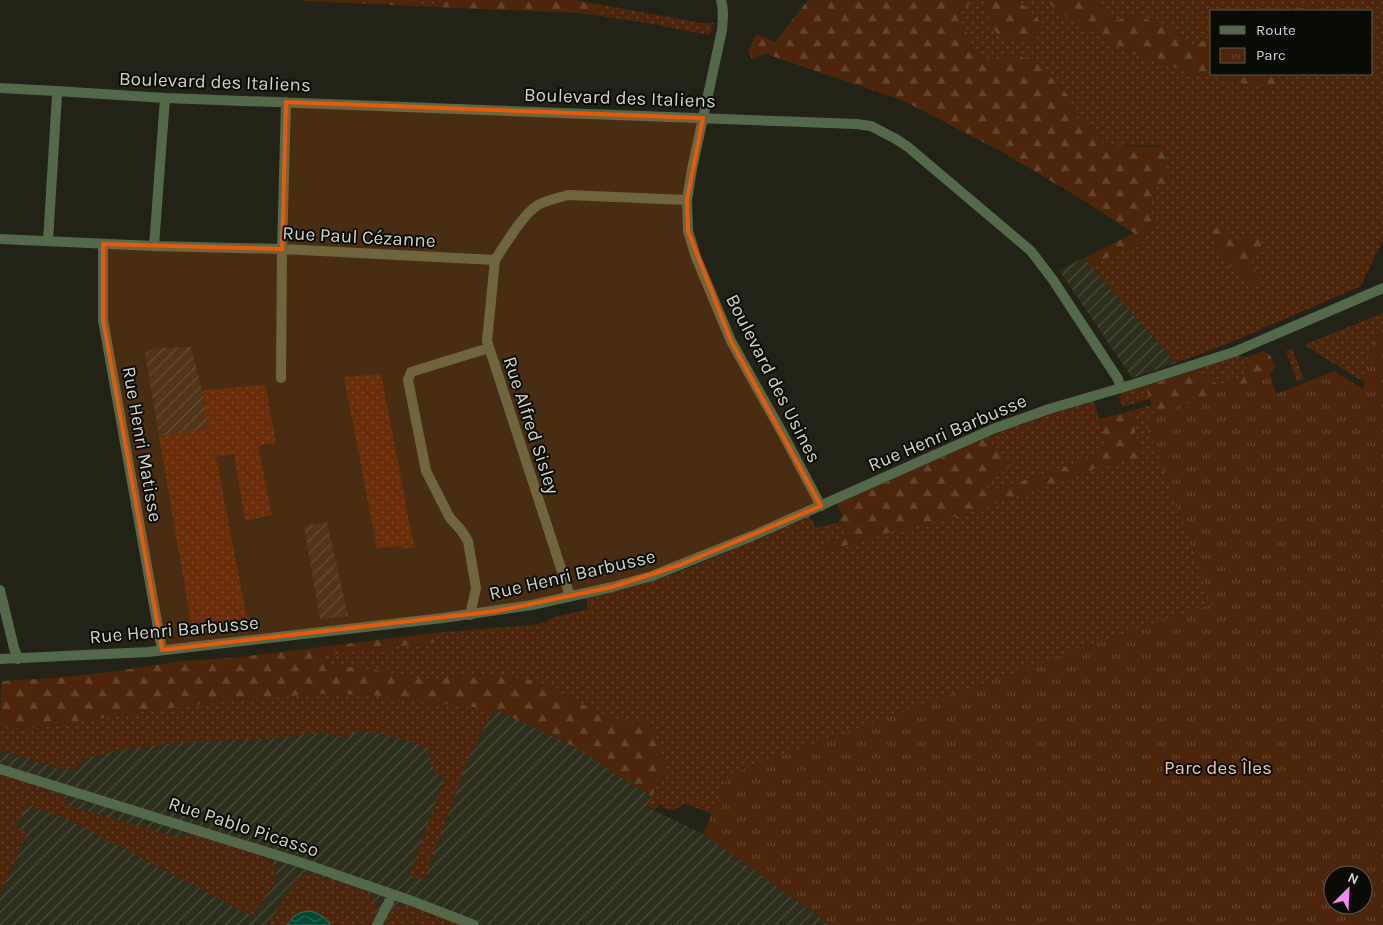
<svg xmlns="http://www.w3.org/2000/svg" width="1383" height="925" font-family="Karla,sans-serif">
	<defs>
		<pattern id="industrial-furrows" width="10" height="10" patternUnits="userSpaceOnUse" patternTransform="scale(1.25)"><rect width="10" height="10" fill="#2e2e1c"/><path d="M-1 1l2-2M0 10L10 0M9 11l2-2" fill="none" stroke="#4b4b3c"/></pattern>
		<pattern id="grass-dots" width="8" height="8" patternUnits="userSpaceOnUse" patternTransform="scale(1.25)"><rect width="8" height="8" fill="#4c250a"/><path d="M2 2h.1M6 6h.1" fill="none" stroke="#65442c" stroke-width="1.8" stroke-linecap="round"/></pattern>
		<pattern id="forest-firs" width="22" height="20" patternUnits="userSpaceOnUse" patternTransform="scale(1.25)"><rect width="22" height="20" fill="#4c250a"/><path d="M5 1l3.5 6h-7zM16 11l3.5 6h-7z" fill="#65442c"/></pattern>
		<pattern id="park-tufts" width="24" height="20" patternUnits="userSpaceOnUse" patternTransform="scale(1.25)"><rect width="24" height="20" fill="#4c250a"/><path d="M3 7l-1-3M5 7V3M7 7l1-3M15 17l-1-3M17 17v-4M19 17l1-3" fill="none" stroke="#65442c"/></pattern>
		<pattern id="water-waves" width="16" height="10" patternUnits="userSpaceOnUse" patternTransform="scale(1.25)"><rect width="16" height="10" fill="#044934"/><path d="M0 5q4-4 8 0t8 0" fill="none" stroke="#286250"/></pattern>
	</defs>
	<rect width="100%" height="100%" fill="#222216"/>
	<path fill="url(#industrial-furrows)" d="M1084 258 1176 363 1132 378 1059 270Z
		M191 347 202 390 208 429 159 436 145 353 156 348Z
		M327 522 348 616 320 619 304 526Z
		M499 698 664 771 647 807 703 834 831 925H0V750L58 768 64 747 320 713 471 752Z"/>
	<path fill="url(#grass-dots)" fill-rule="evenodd" d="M416 0H437L436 7 415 6Z
		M975 0H987L983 8 1044 25 1018 0H1044L1067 17 1130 53 1194 74 1273 90 1279 74H1372V11H1324L1322 7 1292 8 1289 11H1212V37L1192 46 1169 28 1118 20 1092 0H1383V239L1361 286 1227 344 1176 363 1090 265 1125 250 1140 246 1155 222 1149 208 1154 188 1166 167 1167 146 1103 145 1101 134 1076 118 1068 95 996 59 985 63 976 54 958 14ZM1218 227 1235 239 1264 248 1247 258 1254 287 1245 276 1221 260Z
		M603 5 702 23H714L710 35 682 30 653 24 594 15Z
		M1383 313V394L1306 346V344Z
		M1292 349 1304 379 1297 382 1286 351Z
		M1239 355 1245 358 1249 375 1219 385 1195 370Z
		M381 374 414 547 402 549 401 546 377 548 344 377Z
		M265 385 276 442 258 446 272 515 245 521 234 454 216 457 249 630 193 634 159 436 208 429 202 390Z
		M1146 386 1150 399 1122 407 1119 397 1122 393Z
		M1094 401 1107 447 1082 461 1039 475 993 491 981 484 994 479 1012 463 986 438 1048 414Z
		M1221 404 1383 925H831L725 784 712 814 685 804 671 811 660 805 654 810 647 806 664 771 646 722H618L534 680 480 675 425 680 376 670 329 664 320 655 435 642 433 633 531 625 545 622 555 617 588 609 586 598C613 592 640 585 667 576 716 559 762 536 809 515L816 528 839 522 853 534 823 544 829 552 864 539 1070 479 1104 465 1143 457 1135 433 1136 417 1134 410 1151 405 1154 415ZM1333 875H1363V905H1333Z
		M318 694 372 695 420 702 494 709 471 752 424 880 409 875 445 777 434 772 427 747 392 736 360 730 344 738 323 732 277 738 175 743 121 750 82 759 75 769 66 770 0 750V727L37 728 148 711 244 699Z
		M0 775 63 795 68 805 178 838 186 833 267 858 275 868 276 881 252 916 67 819 28 805 15 827 27 833 0 895Z
		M307 873 363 890C378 900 378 910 371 925H268L292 885 297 878Z
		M400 906H409L461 925H384L390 912Z"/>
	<path fill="url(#forest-firs)" d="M303 0H416L415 6 303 1Z
		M437 0H574L603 5 594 15 575 13 436 7Z
		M808 0H975L958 14 976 54 984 63 996 59 1017 55 1038 64 1068 95 1076 118 1101 134 1103 145 1151 147 1167 146 1166 167 1171 172 1166 184 1154 188 1149 208 1156 222 1140 246 1125 250 1090 265 1084 258 1134 233 1081 199 1004 153 904 101 766 54 752 59 748 50 756 34 775 42Z
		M987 0H1018L1044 25 1033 45 998 36 983 8Z
		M1044 0H1092L1118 20 1132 14 1169 28 1192 46 1212 37V74H1279L1273 90 1194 74 1130 53 1067 17Z
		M1322 7 1324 11H1289L1292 8Z
		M1218 227 1235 239 1254 234 1265 248 1248 258 1259 276 1254 288 1245 276 1221 260 1210 232Z
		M1263 351 1270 355 1275 368 1270 375 1272 381 1154 415 1146 386 1195 370 1219 385 1249 375 1245 358Z
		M1134 410 1136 417 1135 433 1143 457 1104 465 1070 479 951 518 864 539 828 552 823 544 853 534 839 522 842 514 837 504 986 438 1013 463 994 479 981 484 993 491 1039 475 1082 461 1107 447 1099 419Z
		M433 633 436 642 320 656 329 664 376 670 425 680 480 675 534 680 618 722H646L661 745 664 771 652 796 636 787 573 746 494 709 420 702 372 695 318 694 244 699 148 711 37 728 0 727 1 681 55 678 117 671 181 661 231 658Z"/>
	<path fill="url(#park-tufts)" fill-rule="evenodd" d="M1383 327V925H831L703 834 729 774 1150 624 1213 604 1148 429 1154 415 1270 375 1276 394 1334 371 1363 389 1377 329ZM1333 875H1363V905H1333Z"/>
	<path fill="url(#water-waves)" stroke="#427261" d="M311 911 322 916 330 923V925H287C294 914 299 912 311 911Z"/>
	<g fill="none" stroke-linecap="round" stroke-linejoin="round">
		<path stroke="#53694a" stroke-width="10" d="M721 0C724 10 723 19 722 30L692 169 687 200 688 231 696 257 731 341 784 436 821 506
			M0 88 56 91 165 98 856 124 871 126 896 139 908 147 1031 251 1053 280 1118 379 1121 388
			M0 239 154 246 282 249 495 260C505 245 523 214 538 205 547 200 558 198 568 195L687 200
			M48 241 57 95 56 91
			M103 244V320L162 650
			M154 246 165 98
			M495 260 487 341 570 596
			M281 378 282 249 286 102
			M0 590 14 648 18 659
			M470 615 476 588 468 541 461 530 450 518 426 471 408 380 411 372 489 348
			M0 769 302 863 412 901 474 925
			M377 925 389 902 391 894"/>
		<path stroke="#53694a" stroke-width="10" d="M0 659 148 652 443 618 532 605 612 587 652 576 752 536 993 429 1049 409 1131 385 1234 352 1383 288"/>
	</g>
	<path fill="#e8590c" fill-opacity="0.2" stroke="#e8590c" stroke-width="4" stroke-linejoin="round" d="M286 102 703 118 687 200 688 231 731 341 821 506 680 565 612 587 497 611 162 650 103 320V244L282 249Z"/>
	<g text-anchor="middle" stroke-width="4" stroke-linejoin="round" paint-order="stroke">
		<g font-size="19" fill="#d3d3cb" stroke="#0b0b06">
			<text transform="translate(215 81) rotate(2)" y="7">Boulevard des Italiens</text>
			<text transform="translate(620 97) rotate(2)" y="7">Boulevard des Italiens</text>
			<text transform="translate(359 236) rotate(3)" y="7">Rue Paul Cézanne</text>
			<text transform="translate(774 378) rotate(63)" y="7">Boulevard des Usines</text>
			<text transform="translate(532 425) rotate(72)" y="7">Rue Alfred Sisley</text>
			<text transform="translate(947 432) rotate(-23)" y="7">Rue Henri Barbusse</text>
			<text transform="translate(143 444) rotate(80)" y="7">Rue Henri Matisse</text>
			<text transform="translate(572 574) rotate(-13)" y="7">Rue Henri Barbusse</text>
			<text transform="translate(174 629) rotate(-5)" y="7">Rue Henri Barbusse</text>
			<text transform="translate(244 826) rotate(18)" y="7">Rue Pablo Picasso</text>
		</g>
		<g font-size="19" fill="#f1c5ac" stroke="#0b0b06">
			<text x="1218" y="774">Parc des Îles</text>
		</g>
	</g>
	<rect x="1210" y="10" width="162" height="65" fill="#0b0b06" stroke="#5b5b55"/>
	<rect x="1220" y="26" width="25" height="8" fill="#53694a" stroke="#5b5b55"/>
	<text x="1256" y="35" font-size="15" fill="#d3d3cb">Route</text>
	<rect x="1220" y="48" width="25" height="15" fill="url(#park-tufts)" stroke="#5b5b55"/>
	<text x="1256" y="60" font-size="15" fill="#d3d3cb">Parc</text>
	<g transform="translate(1348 890) rotate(24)"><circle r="24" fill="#0b0b06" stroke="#5b5b55"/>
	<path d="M0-4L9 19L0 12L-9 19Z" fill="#f28af3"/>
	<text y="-8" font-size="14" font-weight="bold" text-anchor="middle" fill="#d3d3cb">N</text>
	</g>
</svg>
